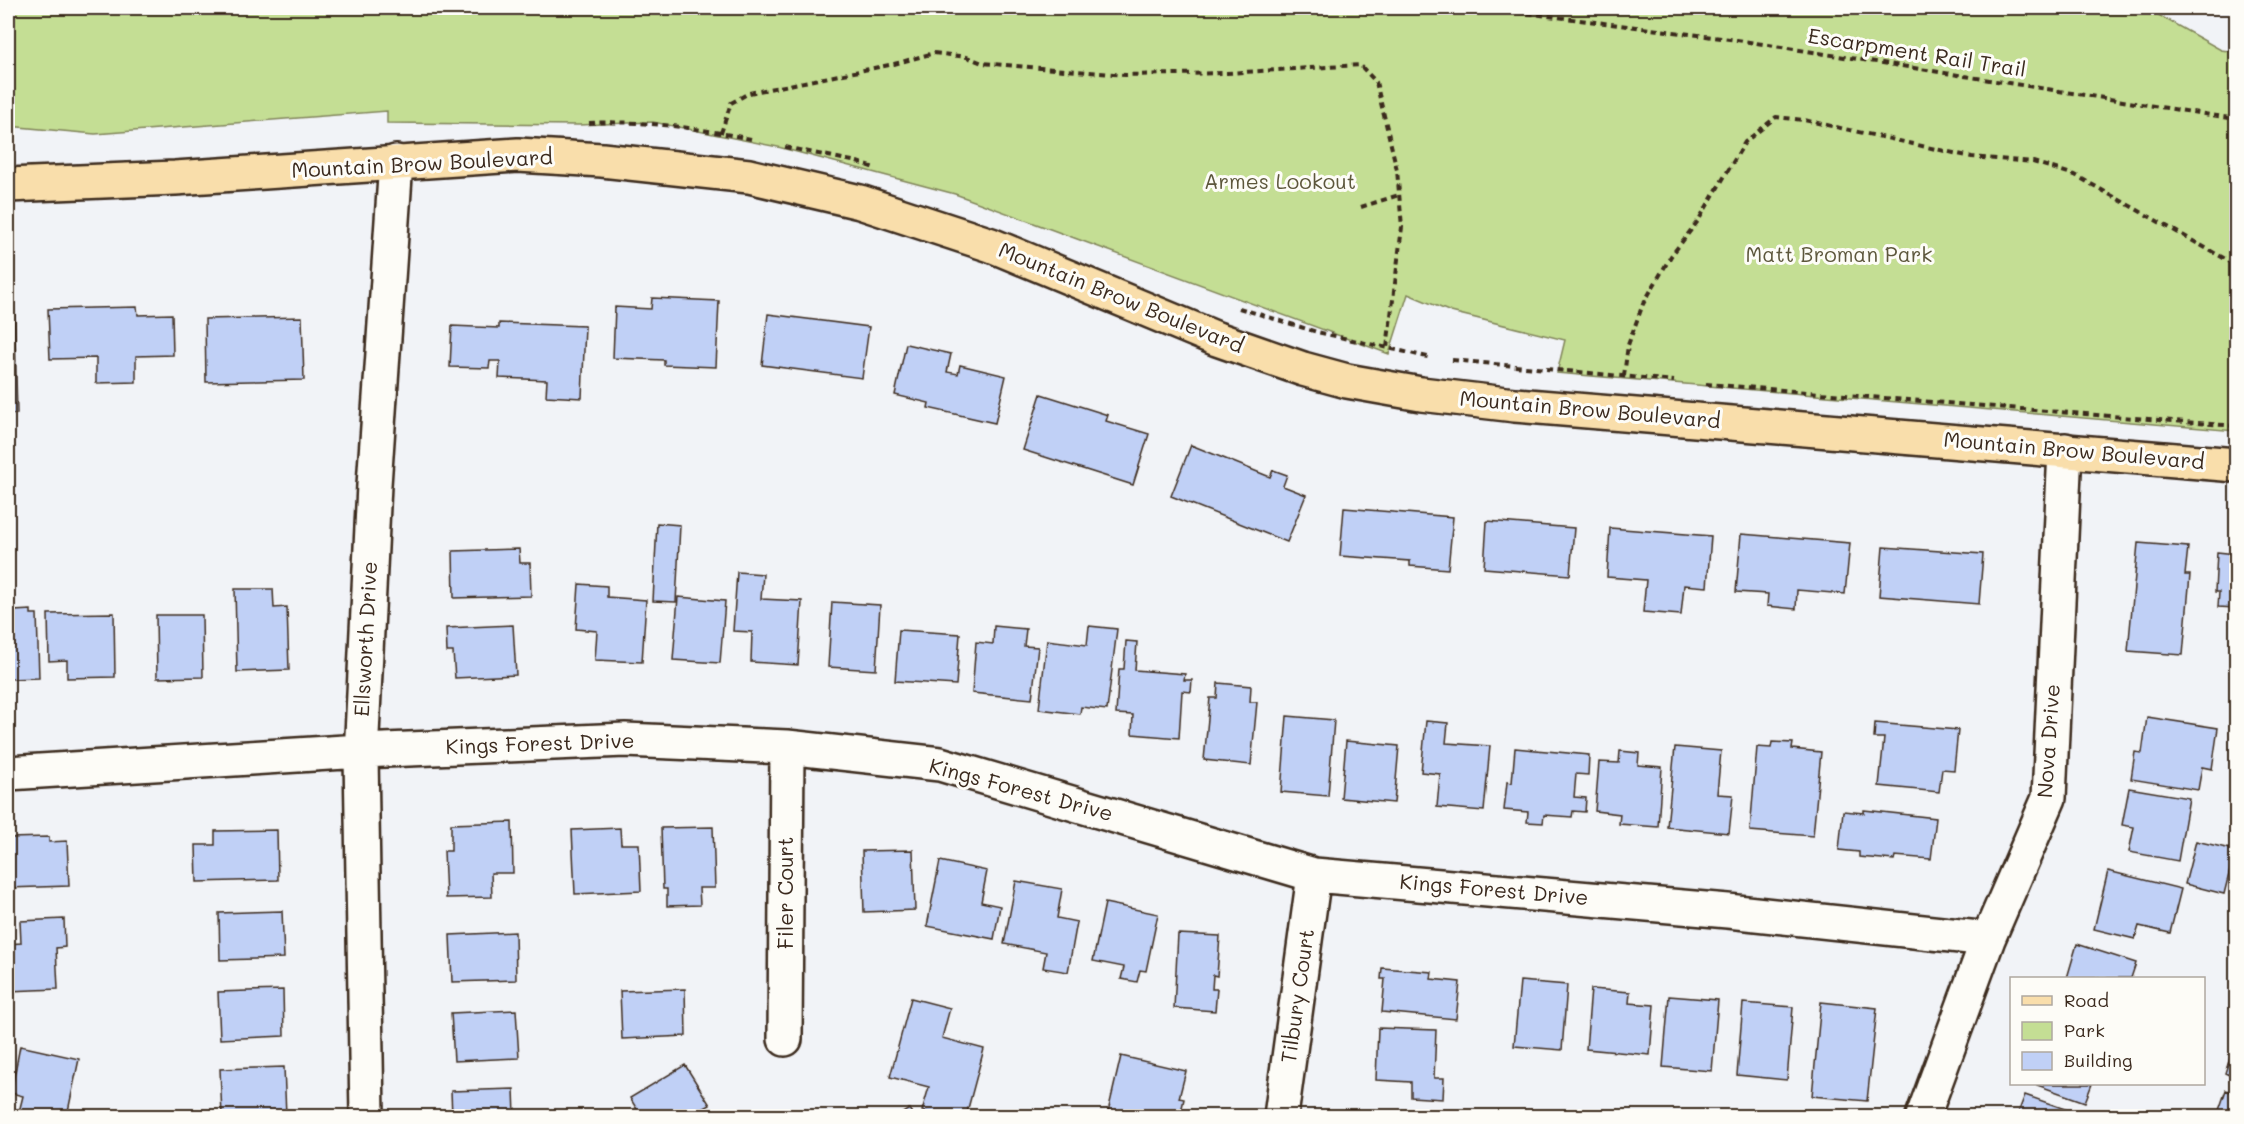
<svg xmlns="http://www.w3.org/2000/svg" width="2244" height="1124" font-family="Mali,sans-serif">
	<rect width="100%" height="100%" fill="#f1f3f7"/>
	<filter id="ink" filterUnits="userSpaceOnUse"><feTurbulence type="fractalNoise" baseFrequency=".0167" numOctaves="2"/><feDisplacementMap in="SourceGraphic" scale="12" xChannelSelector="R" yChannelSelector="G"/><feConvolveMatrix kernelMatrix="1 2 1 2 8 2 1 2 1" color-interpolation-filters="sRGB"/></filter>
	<g filter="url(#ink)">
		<path fill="#c4de94" stroke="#808459" stroke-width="1.5" d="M8 8H2146L2221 50 2236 52V431L1557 373 1565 340 1451 312 1408 294 1389 354 955 194 778 147 653 122 579 125 387 123V111L95 134 8 126Z"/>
		<path fill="#c0d0f6" stroke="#3b2a1e" stroke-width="1.5" d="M8 295H14L17 414H8Z
			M652 298 719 301 716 367 664 365V360L613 358 615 307 651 309Z
			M137 307 138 315 172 314 173 355 136 356V382L96 383V358L50 359 48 309Z
			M768 314 869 327 862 378 762 365Z
			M302 317 304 380 206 382 205 319Z
			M499 323 585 326 582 398 546 396 547 380 499 378 500 361H490L489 368 450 367 452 326 499 328Z
			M906 344 951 354 947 372 958 374 960 365 1006 376 995 423 928 408 929 403 895 395Z
			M1041 394 1108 415 1106 421 1149 434 1133 485 1023 450Z
			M1191 445 1270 477 1273 470 1287 475 1283 486 1306 495 1287 542 1171 496Z
			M1344 508 1453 517 1448 569 1410 566V561L1340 556Z
			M1487 521 1574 528 1570 575 1484 568Z
			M657 523 680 525 676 602 653 601Z
			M1610 528 1711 536 1707 587 1684 585 1681 615 1643 612 1646 580 1607 577Z
			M1741 534 1850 543 1845 594 1797 590 1796 609 1767 606 1768 594 1736 592Z
			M2138 543 2188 547 2185 575H2190L2183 655 2128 651Z
			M1883 547 1983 554 1979 604 1879 596Z
			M519 549 520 563H530L531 596 454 598 453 551Z
			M2217 552 2236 554V608L2218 607 2219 592H2215Z
			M737 572 763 574 761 599 802 601 798 665 751 662 752 632 733 631Z
			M579 584 607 586V597L646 600 642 662 595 660 597 631 576 629Z
			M235 589H273L274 608 287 607 289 670 237 672Z
			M678 597 725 601 720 663 673 660Z
			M832 602 880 605 876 670 828 667Z
			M31 610V614H37L39 678 8 679V617L15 616 14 611Z
			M114 613 115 677 67 678V660L49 661 48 614Z
			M156 615H202L203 677 157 678Z
			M513 625 516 675 455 678 453 652H447L446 628Z
			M994 626 1026 629 1024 646 1038 647 1032 699 972 693 976 642 993 644Z
			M1089 626 1117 629 1107 710 1081 707 1080 714 1039 709 1047 640 1087 645Z
			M899 630 960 634 956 685 895 681Z
			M1126 641 1137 642 1135 670 1185 674 1184 680H1192L1191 692 1182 691 1179 738 1132 734 1133 715 1116 714 1119 669H1124Z
			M1218 683 1251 686 1250 702H1257L1251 765 1204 760 1210 698H1217Z
			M1287 716 1334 720 1328 796 1281 792Z
			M2147 717 2218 728 2212 769 2202 767 2198 790 2131 779 2135 752 2142 753Z
			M1426 721 1448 723 1446 743 1490 746 1484 811 1437 807 1440 774 1421 772Z
			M1875 723 1958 730 1954 770 1942 769 1939 792 1879 786 1884 738H1874Z
			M1346 741 1399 746 1394 803 1341 798Z
			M1772 742 1793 743 1792 749 1821 752 1813 836 1750 831 1757 747 1771 748Z
			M1675 747 1721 751 1717 794 1733 795 1729 833 1667 827Z
			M1515 748 1589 755 1588 775 1576 774 1574 797 1586 798 1585 812 1573 811 1572 817 1544 815 1543 823 1527 822 1528 812 1504 810 1507 782 1512 783Z
			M1620 751 1639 753 1638 765 1662 767 1658 827 1619 824 1620 814 1595 811 1599 762 1619 763Z
			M2129 788 2189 798 2178 861 2129 852 2134 827 2122 825Z
			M1864 810 1936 818 1931 859 1895 856 1894 860 1859 857V852L1839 850 1843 811 1864 813Z
			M512 822 513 873H491L492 897 446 898 444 851H451V824Z
			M713 827 715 888H699L700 905 667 906V889H663L661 828Z
			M620 828 621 844H639L641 891 575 894 572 830Z
			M277 830 278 880 197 882 196 845H215V831Z
			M49 837V842L67 841 69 886 8 888V838Z
			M2196 841 2235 850 2224 894 2185 884Z
			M913 850 915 910 864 912 862 851Z
			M940 861 987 871 981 902 1000 906 994 939 927 926Z
			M2108 871 2181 889 2170 933 2139 926 2135 939 2094 929Z
			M1016 881 1062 889 1057 918 1077 922 1068 972 1043 968 1046 952 1004 944Z
			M1105 903 1158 914 1146 971 1140 970 1137 982 1121 979 1124 967 1093 961Z
			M282 911 284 958 220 960 219 913Z
			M64 919 65 947 56 948 58 989 8 991V944L21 943 20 921Z
			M515 932 516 980 452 982 450 935Z
			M1178 934 1220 936 1217 976 1213 975 1212 989H1217L1215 1011 1174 1008Z
			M2077 944 2136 963 2131 978H2067Z
			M1382 968 1432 972 1431 979 1460 982 1456 1019 1382 1012 1385 979H1381Z
			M1520 981 1567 985 1562 1050 1514 1046Z
			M685 989 686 1036 622 1039 620 991Z
			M1591 989 1630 992 1629 1003 1654 1005 1650 1055 1586 1049Z
			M283 990 284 1036 220 1039 218 992Z
			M1669 996 1718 1000 1712 1071 1663 1067Z
			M911 998 950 1008 942 1038 984 1049 966 1116H943L922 1111 929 1087 890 1077Z
			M1821 1002 1877 1008 1867 1101 1812 1096Z
			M1743 1003 1793 1007 1787 1080 1737 1075Z
			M516 1010 519 1058 454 1061 451 1013Z
			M1378 1028 1436 1030 1434 1078H1444L1443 1099 1411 1097V1082L1376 1080Z
			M2236 1040V1078L2225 1073Z
			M20 1046 79 1059 67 1116H18L23 1096 11 1093Z
			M1121 1056 1186 1071 1179 1098 1184 1099 1180 1116 1141 1109 1139 1116H1107Z
			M685 1065 710 1105 690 1116H641L630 1098Z
			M284 1067 286 1115 222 1116 220 1069Z
			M2038 1084H2092L2085 1102 2037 1085Z
			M514 1089 515 1116H452L451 1091Z
			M2226 1090 2236 1094V1116H2217Z
			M2025 1095 2082 1115 2081 1116H2017Z
			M909 1109 914 1116H898Z"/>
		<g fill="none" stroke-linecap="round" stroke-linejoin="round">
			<defs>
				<path id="minor" d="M8 773 361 751 625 740 787 747 940 764 1314 875 1728 911 1988 939
					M785 1039 787 747
					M367 1116 361 756 374 485 396 162
					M1281 1116 1314 875
					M1923 1116 1988 939 2049 798 2065 450"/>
				<path id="major" d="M8 185 175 178 518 155 602 160 749 176 860 202 991 245 1217 339 1303 369 1347 381 1421 394 1515 405 2236 465"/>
			</defs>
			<use href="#minor" stroke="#3b2a1e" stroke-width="38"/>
			<use href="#major" stroke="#3b2a1e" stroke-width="38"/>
			<path stroke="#3b2a1e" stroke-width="4" stroke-dasharray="6 4.5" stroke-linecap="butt" d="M1486 8 1737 40 2236 119
				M589 123C643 120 698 128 751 139
				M721 133 731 103 749 93 894 64 934 53 967 57 982 63 1125 75 1227 73 1360 65 1376 82 1397 170 1402 227 1387 348
				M785 147 857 162 874 168
				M1361 207 1399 195
				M1239 308 1317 332 1432 358
				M1452 360 1674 381
				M1624 376 1628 345 1643 304 1671 256 1698 221 1745 142 1776 117 1804 120 1972 157 2033 162 2075 175 2236 265
				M1706 384 2236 426"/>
			<use href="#minor" stroke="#fdfcf7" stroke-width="33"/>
			<use href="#major" stroke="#f9deab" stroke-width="33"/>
		</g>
	</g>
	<g text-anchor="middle" stroke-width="6" stroke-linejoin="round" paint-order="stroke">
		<g font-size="21" fill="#3b2a1e" stroke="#fdfcf7">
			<text transform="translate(1917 53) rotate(9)" y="7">Escarpment Rail Trail</text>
			<text transform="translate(422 164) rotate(-3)" y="7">Mountain Brow Boulevard</text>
			<text transform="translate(1121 298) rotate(22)" y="7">Mountain Brow Boulevard</text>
			<text transform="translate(1590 410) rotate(5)" y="7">Mountain Brow Boulevard</text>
			<text transform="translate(2074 451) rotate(5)" y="7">Mountain Brow Boulevard</text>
			<text transform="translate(366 639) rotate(-87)" y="7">Ellsworth Drive</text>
			<text transform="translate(2049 741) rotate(-86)" y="7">Nova Drive</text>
			<text transform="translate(540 744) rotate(-2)" y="7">Kings Forest Drive</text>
			<text transform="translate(1021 790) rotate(15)" y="7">Kings Forest Drive</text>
			<text transform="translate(1494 890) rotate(5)" y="7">Kings Forest Drive</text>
			<text transform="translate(786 893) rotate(-90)" y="7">Filer Court</text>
			<text transform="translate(1298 996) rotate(-82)" y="7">Tilbury Court</text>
		</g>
		<g font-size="21" fill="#5d573c" stroke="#fdfcf7">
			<text x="1280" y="189">Armes Lookout</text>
			<text x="1839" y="262">Matt Broman Park</text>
		</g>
	</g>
	<rect width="2244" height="1124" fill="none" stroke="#fdfcf7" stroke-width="30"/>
	<rect x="15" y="15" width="2214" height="1094" fill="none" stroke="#3b2a1e" stroke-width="2" filter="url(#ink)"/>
	<rect x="2010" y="977" width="195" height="108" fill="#fdfcf7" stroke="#afa8a0" stroke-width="1.5"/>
	<rect x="2022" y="996" width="30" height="9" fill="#f9deab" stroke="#afa8a0" stroke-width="1.5"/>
	<text x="2064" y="1007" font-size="18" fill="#3b2a1e">Road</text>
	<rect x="2022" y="1022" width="30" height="18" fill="#c4de94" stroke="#afa8a0" stroke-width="1.5"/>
	<text x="2064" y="1037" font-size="18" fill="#3b2a1e">Park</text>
	<rect x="2022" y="1052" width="30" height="18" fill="#c0d0f6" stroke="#afa8a0" stroke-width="1.5"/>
	<text x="2064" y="1067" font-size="18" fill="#3b2a1e">Building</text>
</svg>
